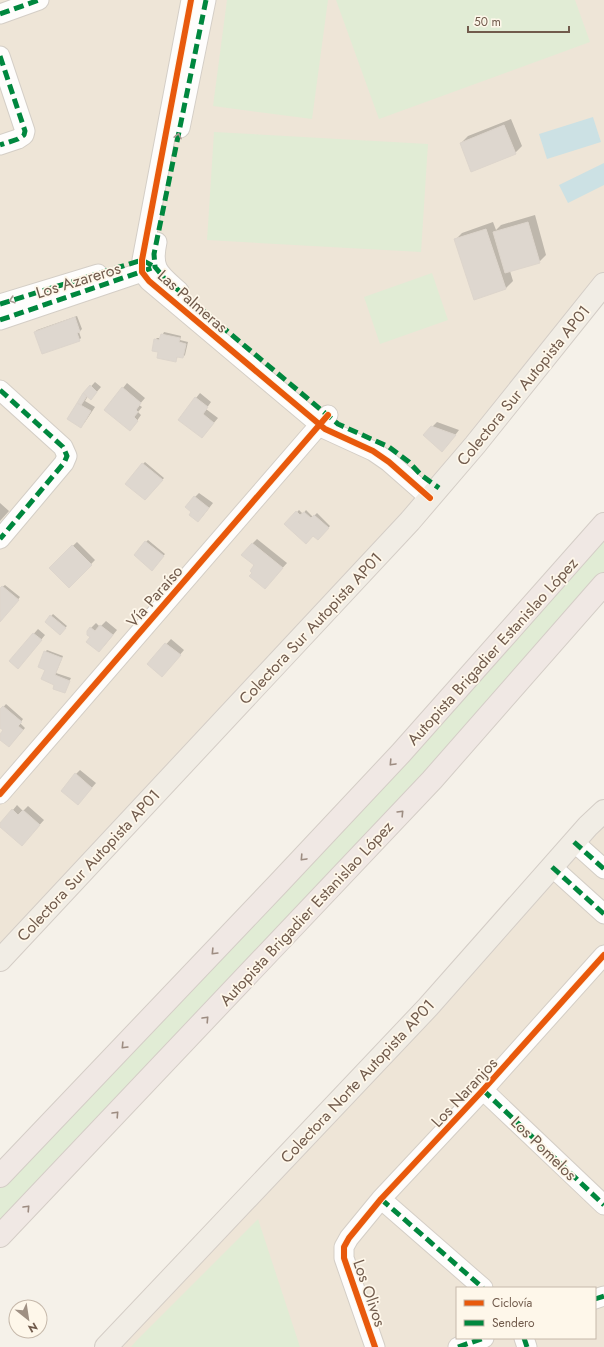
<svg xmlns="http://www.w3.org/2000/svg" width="604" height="1347" font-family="Jost,sans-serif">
	<rect width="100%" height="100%" fill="#f5f1e9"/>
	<path fill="#eee5d7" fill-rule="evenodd" d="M0 0H604V284L475 445 0 960Z
		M604 811V1347H106ZM457 1288H595V1338H457Z"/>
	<path fill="#e1ecd5" d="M227 0H328L312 119 213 106Z
		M336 0H575L590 42 379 119Z
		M214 132 428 144 421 252 207 240Z
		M432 273 448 320 380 344 364 297Z
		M604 524V584L0 1236V1176Z
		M258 1219 300 1347H131L137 1340Z"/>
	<path fill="#cce1e4" d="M593 117 601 142 547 159 539 134Z
		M604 163V185L568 203 559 185Z"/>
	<path fill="#0003" d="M511 119 522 146 515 153 461 143 468 136Z
		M535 215 546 255 539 262 510 271 513 281 506 288 475 298 455 240 462 233 493 222 496 230 501 225Z
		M77 316 82 329 79 332 81 338 79 340 35 332 37 330Z
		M164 332 181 336 180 340 188 342 185 355 183 357 178 356 175 361 160 351 155 340 157 338H161Z
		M95 382 101 387 95 394 88 396 85 401 95 407 85 422 81 427 68 419 84 394Z
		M127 383 145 398 139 405 142 407 138 412 141 415 134 425 123 388Z
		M200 393 211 402 206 409 218 418 202 437 196 398Z
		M437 422 459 430 446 447 424 435Z
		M402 456 408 461 402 467 396 462Z
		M145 462 164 478 147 497 143 464Z
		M199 493 213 503 202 517 193 512 195 497Z
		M0 503 9 511 0 521Z
		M299 510 303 514 306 510 313 517 317 513 330 526 318 539 313 535 286 524Z
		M257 539 287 563 269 583 253 572 255 565 252 544Z
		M148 540 165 554 154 567 146 542Z
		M77 542 95 560 69 587 50 568Z
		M5 585 20 597 0 621V587L1 588Z
		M53 614 67 626 60 633 46 622Z
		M106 621 117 630 104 646 91 637 88 631 96 623 100 627Z
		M38 629 45 635 22 663 10 661Z
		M171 639 184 650 166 671 148 664Z
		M47 650 63 656 56 673 71 678 64 692 56 684 46 669 45 652Z
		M6 704 23 719 20 723 25 728 11 744 0 738V735L4 730 0 727V711Z
		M80 770 96 783 82 799 76 774Z
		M17 805 23 811 28 806 44 820 26 840 0 826Z"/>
	<path fill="#ded7cf" stroke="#ddd5cc" d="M504 125 516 154 471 172 460 143Z
		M528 222 540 263 505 273 493 232Z
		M486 229 506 289 474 300 454 239Z
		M75 317 80 332 77 333 80 341 42 354 34 332Z
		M161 334 180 338 179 342 186 344 183 358 177 357 176 362 157 358 158 352 152 351 154 339 159 340Z
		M90 385 97 392 91 400 83 393Z
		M122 387 141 403 136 410 138 412 134 417 138 421 130 431 104 410Z
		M83 393 87 396 81 405 77 403Z
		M195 397 208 407 203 414 214 423 202 438 178 420Z
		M77 403 91 411 81 428 67 419Z
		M431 426 456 435 442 452 423 435Z
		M142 463 163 480 145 500 125 484Z
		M194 496 209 508 198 522 189 515 191 512 185 507Z
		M296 511 300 515 304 512 311 518 314 515 329 528 318 540 313 536 306 544 284 524Z
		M145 541 164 556 152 571 134 555Z
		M252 543 283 568 265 589 249 576 252 573 250 571 254 565 241 555Z
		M72 545 92 565 69 588 49 568Z
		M2 586 19 600 0 622V588Z
		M50 615 66 628 60 635 45 622Z
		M100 625 113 635 99 652 86 642 90 637 87 635V631L90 627 95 631Z
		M33 633 42 640 18 669 9 661Z
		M165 643 181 655 162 677 147 664Z
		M44 651 62 658 55 675 70 681 65 693 53 689 54 685 41 679 45 670 38 667Z
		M3 706 22 722 18 726 23 730 9 747 0 740V734L3 730 0 728V709Z
		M75 773 92 788 78 805 61 791Z
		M12 809 18 815 23 810 40 825 22 846 0 827V823Z"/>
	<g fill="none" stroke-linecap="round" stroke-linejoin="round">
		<defs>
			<path id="minor" d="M191 0 142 260V272L149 281 325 429 373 451 389 462 430 498
				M0 14 39 0
				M0 56 25 131 24 135 18 139 0 145
				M180 128 206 0
				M157 242C151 270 160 274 179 291
				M0 304 98 274
				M0 320 154 268
				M0 390 63 447 67 456 64 463 0 539
				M0 794 328 415
				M574 842 604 869
				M552 867 604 914
				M483 1090 604 1205
				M381 1199 483 1288
				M595 1299 604 1296
				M524 1338 527 1347
				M375 1347 344 1258V1247L349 1238 381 1199 483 1090 604 955
				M458 1347 484 1338"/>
			<path id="major" d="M0 960 410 521 475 445 604 284
				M106 1347 428 1007 588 826 604 811"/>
			<path id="highway" d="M0 1176 278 884 401 753 604 524
				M0 1236 432 780 604 584"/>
		</defs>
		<use href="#minor" stroke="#d4cec6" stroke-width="21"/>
		<use href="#major" stroke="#d4cdc6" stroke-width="24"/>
		<use href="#highway" stroke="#d4cdc6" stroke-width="24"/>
		<use href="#minor" stroke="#fefdfc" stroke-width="19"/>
		<use href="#major" stroke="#f1ede5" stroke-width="22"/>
		<use href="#highway" stroke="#f0e8e4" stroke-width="22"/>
		<path stroke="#00873e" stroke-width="5" stroke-dasharray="10 5" stroke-linecap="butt" d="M206 0 154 254 155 267 165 279 338 424 389 447 409 462 421 475 439 488
			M0 14 39 0
			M0 56 25 131 24 135 18 139 0 145
			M0 304 142 260 155 267
			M0 320 155 267
			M0 390 63 447 67 456 64 463 0 539
			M574 842 604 869
			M552 867 604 914
			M483 1090 604 1205
			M381 1199 483 1288
			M595 1299 604 1296
			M524 1338 527 1347
			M458 1347 484 1338"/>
		<defs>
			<path id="cycleway" d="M191 0 142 260V272L149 281 325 429 373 451 389 462 430 498
				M0 794 328 415
				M375 1347 344 1258V1247L349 1238 381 1199 483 1090 604 955"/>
		</defs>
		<use href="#cycleway" stroke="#fef7ea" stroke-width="8"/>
		<use href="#cycleway" stroke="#e8590c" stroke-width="6"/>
	</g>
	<defs><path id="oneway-chevron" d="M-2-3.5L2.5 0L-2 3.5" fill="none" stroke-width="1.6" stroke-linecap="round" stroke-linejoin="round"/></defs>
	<g stroke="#a99c92">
		<use href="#oneway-chevron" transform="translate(178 136) rotate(-78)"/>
		<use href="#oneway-chevron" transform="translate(12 300) rotate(163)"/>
	</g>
	<g stroke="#9d8c81">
		<use href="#oneway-chevron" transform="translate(392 763) rotate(133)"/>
		<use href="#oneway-chevron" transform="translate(401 813) rotate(-46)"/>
		<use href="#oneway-chevron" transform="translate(303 858) rotate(133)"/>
		<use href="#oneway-chevron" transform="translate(214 952) rotate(134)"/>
		<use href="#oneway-chevron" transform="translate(206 1019) rotate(-47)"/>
		<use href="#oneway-chevron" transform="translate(124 1046) rotate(134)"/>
		<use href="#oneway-chevron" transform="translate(116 1114) rotate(-47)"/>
		<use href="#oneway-chevron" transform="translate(27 1208) rotate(-47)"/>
	</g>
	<g text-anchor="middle" stroke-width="3.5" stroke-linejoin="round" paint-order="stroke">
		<g font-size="16" fill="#715b4c" stroke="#fef7ea">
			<text transform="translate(78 280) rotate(-17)" y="6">Los Azareros</text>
			<text transform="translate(193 301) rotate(41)" y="6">Las Palmeras</text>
			<text transform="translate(523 385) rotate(-51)" y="6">Colectora Sur Autopista AP01</text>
			<text transform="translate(154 596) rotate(-49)" y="6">Vía Paraíso</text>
			<text transform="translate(310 628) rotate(-47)" y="6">Colectora Sur Autopista AP01</text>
			<text transform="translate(492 651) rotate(-48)" y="6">Autopista Brigadier Estanislao López</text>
			<text transform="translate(88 865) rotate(-47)" y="6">Colectora Sur Autopista AP01</text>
			<text transform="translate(306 913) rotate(-47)" y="6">Autopista Brigadier Estanislao López</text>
			<text transform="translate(357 1081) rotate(-47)" y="6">Colectora Norte Autopista AP01</text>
			<text transform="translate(464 1092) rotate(-47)" y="6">Los Naranjos</text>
			<text transform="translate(544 1148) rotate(44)" y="6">Los Pomelos</text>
			<text transform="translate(370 1293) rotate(71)" y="6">Los Olivos</text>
		</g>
	</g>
	<rect x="456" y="1287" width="140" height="52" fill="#fef7ea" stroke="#c6b9ab"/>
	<rect x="464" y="1300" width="20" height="6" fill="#e8590c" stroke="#c6b9ab"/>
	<text x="492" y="1307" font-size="12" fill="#715b4c">Ciclovía</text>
	<rect x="464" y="1320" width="20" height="6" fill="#00873e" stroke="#c6b9ab"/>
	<text x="492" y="1327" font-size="12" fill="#715b4c">Sendero</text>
	<g transform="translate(28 1319) rotate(150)"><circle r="19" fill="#fef7ea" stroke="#c6b9ab"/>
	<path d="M0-3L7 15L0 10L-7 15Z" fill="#9f9083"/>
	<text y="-6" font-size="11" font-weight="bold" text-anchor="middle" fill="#715b4c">N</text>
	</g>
	<path d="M468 26v6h101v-6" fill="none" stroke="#715b4c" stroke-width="2"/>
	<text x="474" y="26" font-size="12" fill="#715b4c" stroke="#fef7ea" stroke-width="3" paint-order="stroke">50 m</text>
</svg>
